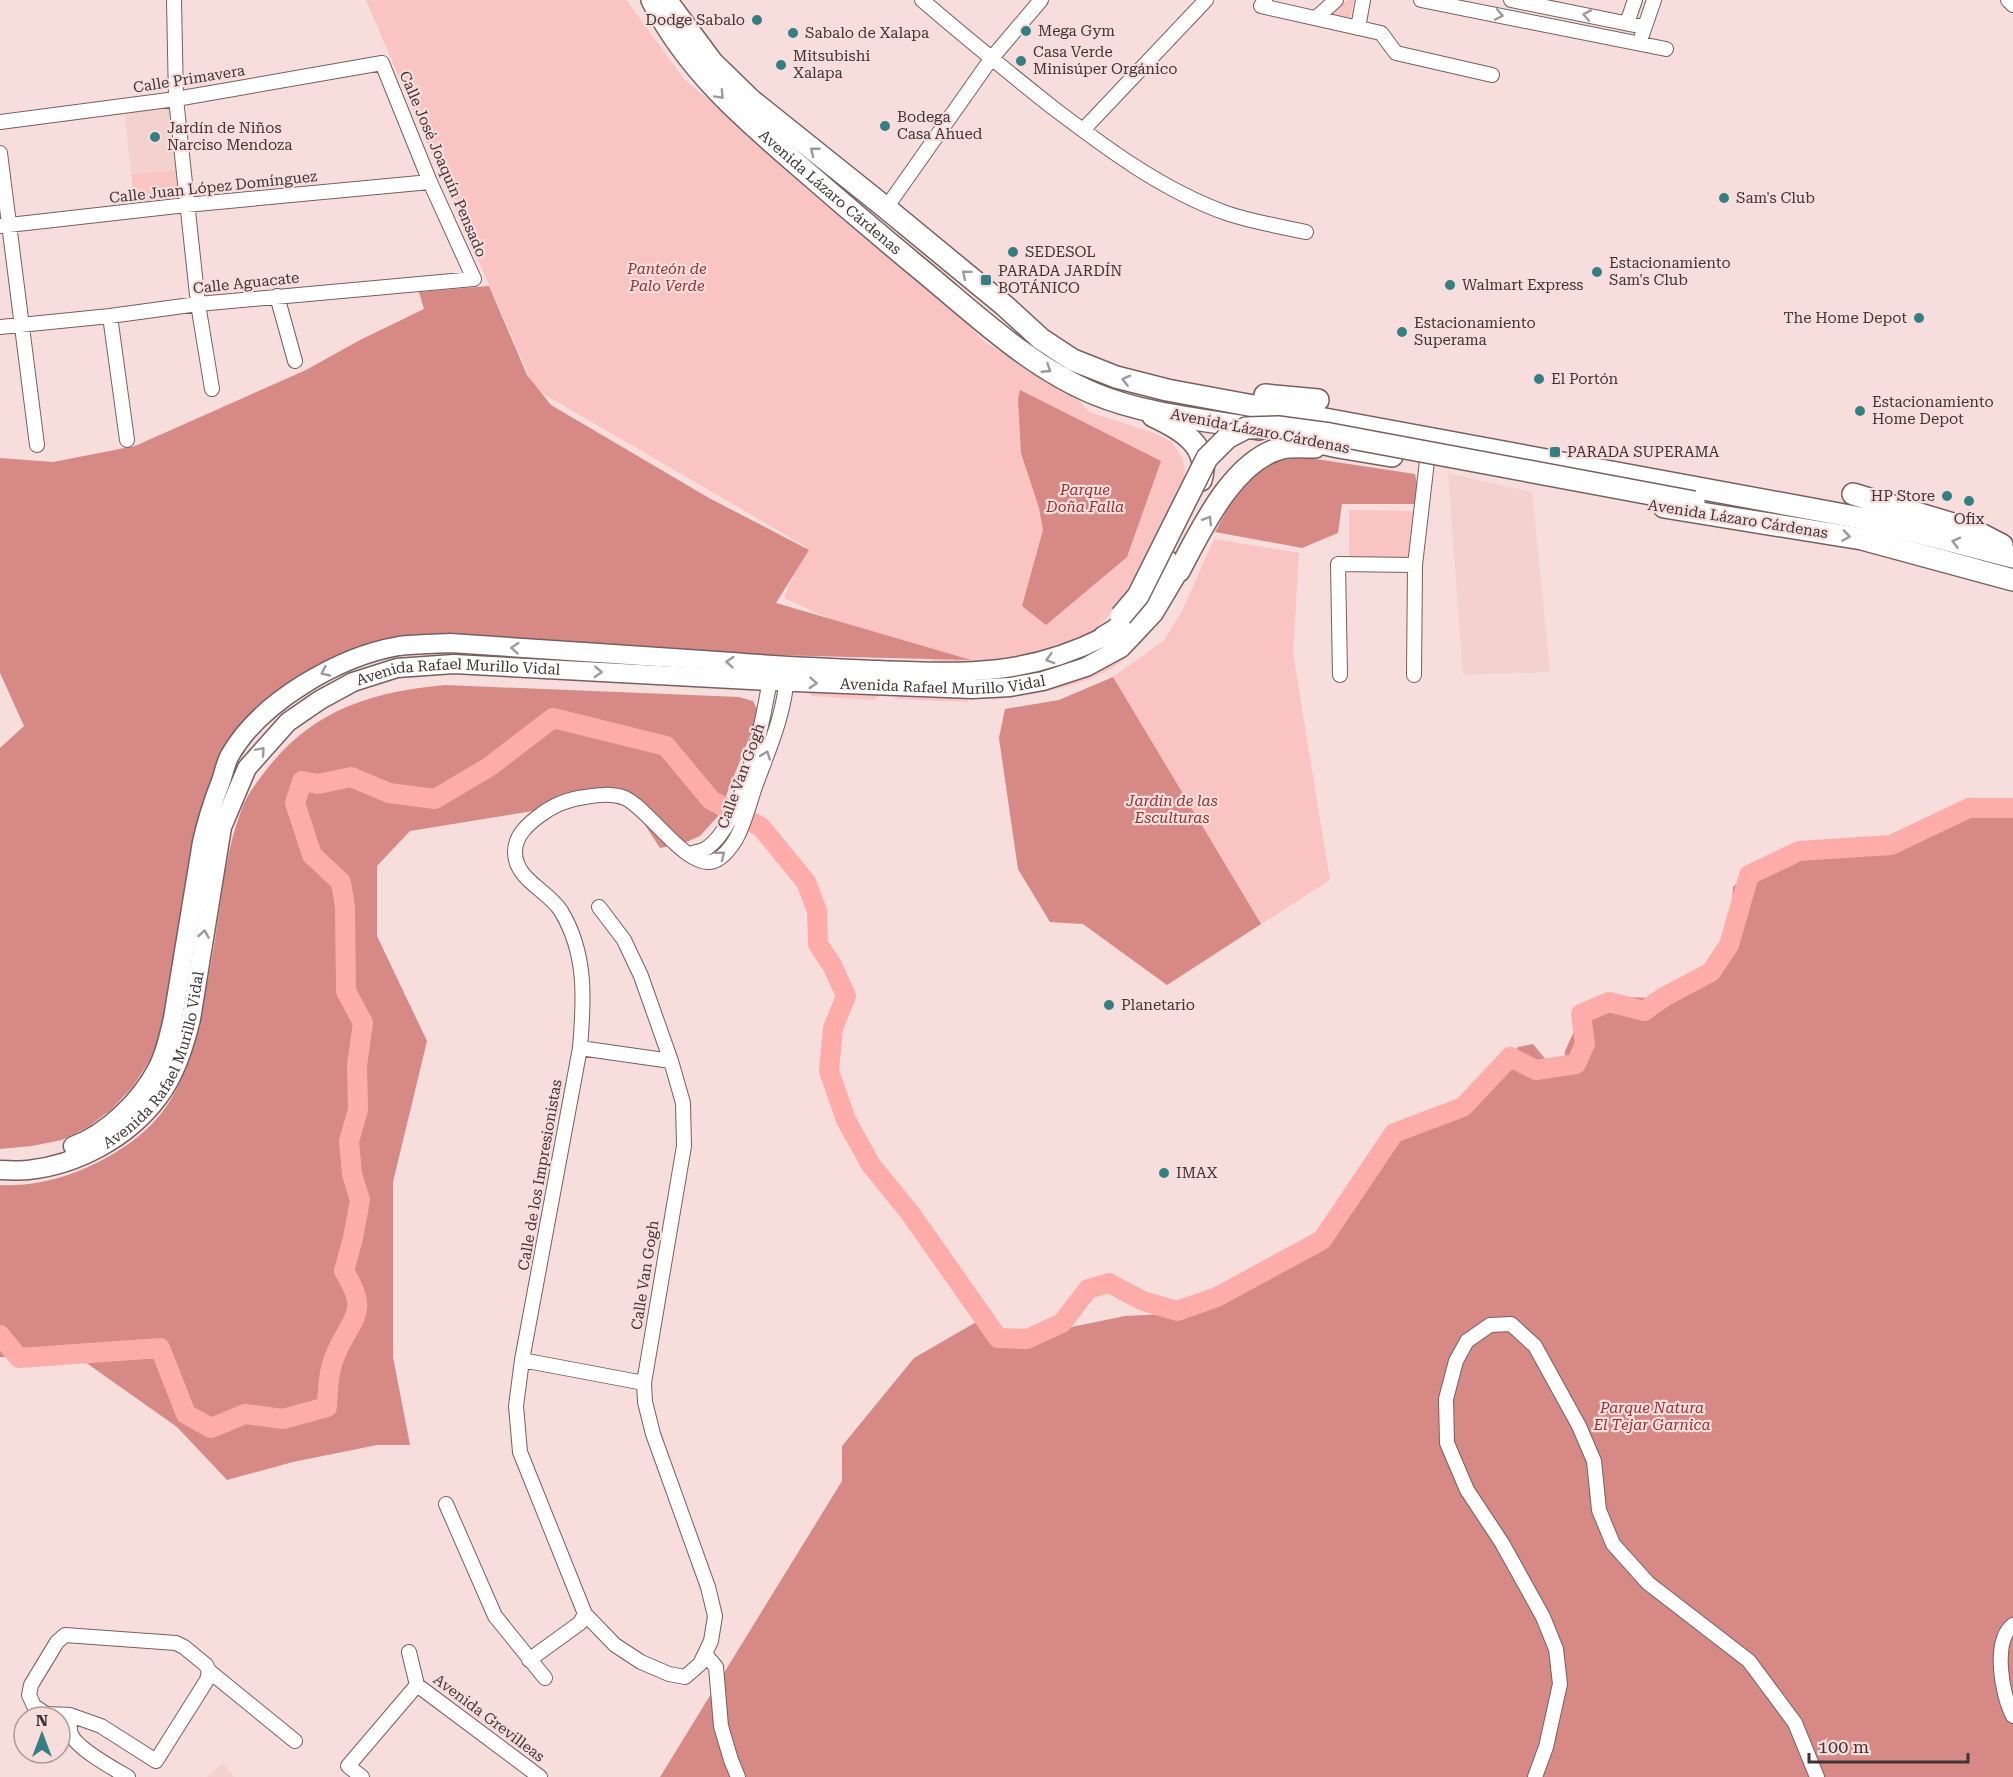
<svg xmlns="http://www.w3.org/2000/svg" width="2013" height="1777" font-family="'Roboto Serif',serif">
	<rect width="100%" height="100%" fill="#f7dedc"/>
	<path fill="#f3d1cf" d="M179 98 186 169 131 174 124 105Z
		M1448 473 1532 492 1550 672 1463 675Z
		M223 1763 234 1777H207Z"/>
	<path fill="#f9c4c1" d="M366 0H626L684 79 921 278 986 343 1077 398 1089 412 1154 433 1172 442 1183 459 1185 474 1182 491 1130 595 1090 634 1070 644 1006 664H941L848 627 784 598 805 546 535 389 442 178Z
		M1348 0H1354L1350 20 1326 13Z
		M186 169 188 199 135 205 131 174Z
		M1349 510 1416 511 1410 561 1349 559Z
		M1214 539 1299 553 1293 653 1330 880 1167 985 1083 924 1050 922 1018 869 999 738 1005 709 1059 700 1106 682 1164 640 1182 611Z
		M1167 604 1170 607C1154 629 1133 657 1109 670 1072 689 1032 695 992 700L991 696 1065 682Z
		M808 691 882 694 874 700 811 696Z
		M902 694 968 697V702L894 699Z"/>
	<path fill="#d78986" d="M489 286 527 375 551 405 709 498 809 550 776 603 971 660 503 648 425 644 321 672 224 761 208 790 188 866 163 1029 150 1060 133 1086 112 1109 88 1127 62 1140 32 1146 0 1149V748L24 726 0 673V458L53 462 135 446 306 370 360 340 424 309 419 292Z
		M1020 390 1161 461 1127 557 1046 625 1022 606 1043 530 1039 508 1021 453 1018 399Z
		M1309 458 1415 474 1421 504H1342L1338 533 1302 548 1215 532 1239 488 1262 461Z
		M1113 677 1261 924 1167 985 1083 924 1050 922 1018 869 999 738 1005 709 1059 700Z
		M445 685 739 697 753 701 759 713 718 816 700 836 684 843 660 848 626 796 410 831 377 866V936L427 1041 393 1182V1357L410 1445H377L293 1462 227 1480 177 1427 78 1357H0V1185C36 1187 73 1176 104 1159 169 1124 185 1084 200 1015 207 985 213 956 217 926 223 887 227 848 241 811 246 796 257 782 267 769 314 709 372 692 445 685Z
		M2013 800V1777H660L842 1481V1446L914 1358 978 1321 1032 1342 1057 1330 1125 1316 1184 1313 1222 1296 1250 1271 1319 1245 1341 1218 1360 1168 1384 1152 1398 1128 1432 1111 1479 1097 1494 1073 1518 1047 1533 1044 1552 1067 1564 1068 1565 1051 1577 1025 1596 1007 1626 997 1650 998 1716 969 1730 945 1733 887 1745 875 1795 853 1862 846 1920 832 1947 815 1982 803Z"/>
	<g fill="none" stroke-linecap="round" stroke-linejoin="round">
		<path stroke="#feaca9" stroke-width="20" d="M0 1335 19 1358 160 1348 186 1414 211 1428 245 1414 283 1419 327 1407C328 1391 328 1372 335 1356 351 1316 371 1315 344 1271L353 1238 360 1200 352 1174 349 1141 358 1110 357 1065 363 1023 346 991 345 907 341 882 312 855 295 803 302 781 318 784 351 777 389 793 435 799 489 767 553 718 666 746 711 800 761 827 806 882 817 911 818 944 833 967 846 996 833 1028 829 1071 846 1120 871 1165 910 1213 998 1338 1027 1339 1062 1323 1088 1289 1109 1283 1143 1301 1177 1311 1217 1297 1322 1240 1394 1133 1463 1107 1510 1057 1536 1070 1576 1064 1585 1044 1581 1014 1609 1002 1644 1011 1664 997 1711 972 1729 945 1749 875 1799 851 1891 845 1969 808H2013"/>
		<defs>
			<path id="minor" d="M174 0 176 99 198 304 212 389
				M922 0C965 37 1008 72 1052 107 1106 148 1162 190 1226 213 1252 222 1279 226 1306 232
				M1265 0 1261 6 1381 33 1396 53 1492 75
				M1421 0 1666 49
				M1511 0 1644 27
				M2008 0 2013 5
				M1316 18 1336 0
				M1627 23 1635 0
				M1358 28 1363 0
				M1642 35 1654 0
				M0 122 176 99 382 63 430 182 474 279 198 304 110 316 0 327
				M1083 130 1206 0
				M0 153 37 445
				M886 208 991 59 1041 0
				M0 226 186 205 430 182
				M277 296 295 361
				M110 316 127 440
				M1340 675 1338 564 1415 565
				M1414 675 1415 565 1427 461
				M690 854C695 852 703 851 707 848 744 822 764 717 771 673
				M599 907 624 940 641 976 671 1061 683 1103 684 1146 644 1383 645 1402 653 1434 708 1587 715 1616 711 1641 700 1664 685 1677 669 1674 641 1662 615 1645 585 1614 520 1452 516 1406 522 1360 580 1048C584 1000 587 954 561 911 548 890 515 880 515 852 515 836 527 825 539 816 552 806 568 799 585 797 598 795 612 793 625 798 649 809 688 871 714 861 723 858 732 846 736 839 745 823 749 804 755 787 768 751 785 714 787 674
				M580 1048 671 1061
				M522 1360 644 1383
				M446 1504 495 1616 545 1678
				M2013 1625C1992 1641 2002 1696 2013 1716
				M409 1652 417 1685
				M705 1654 716 1667 721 1726 731 1760 738 1777
				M529 1660 580 1623 585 1614
				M209 1671 207 1680 156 1761 101 1726 70 1715 46 1714 34 1706 29 1695 31 1685 57 1642 65 1635 176 1643 184 1647 206 1665 209 1671 295 1741
				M417 1685 540 1777
				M70 1715C70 1721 69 1729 71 1734 76 1748 114 1769 128 1777
				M362 1777 348 1766 417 1685
				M1535 1777 1546 1747 1560 1684 1556 1649 1543 1617 1502 1543 1467 1490 1447 1443 1446 1399 1456 1361 1467 1341 1490 1325 1511 1324 1535 1346 1579 1426 1594 1461 1599 1510 1613 1544 1648 1583 1749 1661 1795 1723 1817 1777"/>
			<g id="major">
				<path d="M73 1146C108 1133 141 1100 158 1067 166 1052 169 1035 173 1018L202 842C207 820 213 801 221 781 224 772 226 762 230 755 261 701 340 656 399 646 416 644 433 644 450 643 544 649 638 656 732 662 780 666 829 668 877 670 964 673 1024 677 1104 637"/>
				<path id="s1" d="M0 1170C9 1170 19 1171 28 1170 77 1165 127 1138 157 1099 175 1076 184 1047 191 1019L222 827 247 768 288 722 320 700 353 682 397 668 454 664 770 681 972 689 1010 687 1043 681 1086 667 1121 648 1154 613 1179 571"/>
			</g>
			<g id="highway">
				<path id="s2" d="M652 0C686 68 741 116 798 165 838 200 878 234 919 268 974 313 1029 367 1095 394 1146 415 1206 420 1259 429"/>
				<path d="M666 0 712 62 751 100 886 208 1005 306 1041 339 1073 360 1116 377 1167 390 1866 519 2013 557"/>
				<path d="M1265 395 1318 400"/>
				<path d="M1153 416C1179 428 1212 446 1201 480"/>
				<path d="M1299 438 1338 447 1392 456"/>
				<path d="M1853 494 1973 530 2002 545"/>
				<path d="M1664 507 1862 539 2013 580"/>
				<path d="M1179 571C1201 530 1233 460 1282 448 1292 446 1305 447 1315 447"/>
				<path d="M1104 637C1138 618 1150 595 1167 561"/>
			</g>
		</defs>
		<use href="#minor" stroke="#76605f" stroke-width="16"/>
		<use href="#major" stroke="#76605f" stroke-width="21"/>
		<use href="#highway" stroke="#76605f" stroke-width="24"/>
		<use href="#minor" stroke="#fff" stroke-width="14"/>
		<use href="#major" stroke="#fff" stroke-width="18"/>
		<use href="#highway" stroke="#fff" stroke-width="21"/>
		<defs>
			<path id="highway-bridge" d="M1121 616 1138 596 1207 458 1227 438 1246 428 1278 427 1330 434 1694 502"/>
		</defs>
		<use href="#highway-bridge" stroke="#76605f" stroke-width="24" stroke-linecap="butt"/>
		<use href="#highway-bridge" stroke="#fff" stroke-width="21"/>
	</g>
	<defs><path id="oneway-chevron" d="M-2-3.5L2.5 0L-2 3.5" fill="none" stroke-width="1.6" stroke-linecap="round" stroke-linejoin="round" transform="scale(1.5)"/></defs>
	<g stroke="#9f9a9a">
		<use href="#oneway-chevron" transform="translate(1499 15) rotate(11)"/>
		<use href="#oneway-chevron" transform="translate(1587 15) rotate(-169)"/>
		<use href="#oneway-chevron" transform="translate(720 95) rotate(47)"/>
		<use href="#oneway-chevron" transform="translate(814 151) rotate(-142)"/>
		<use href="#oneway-chevron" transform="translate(966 274) rotate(-140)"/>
		<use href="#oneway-chevron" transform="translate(1047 369) rotate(33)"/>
		<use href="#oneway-chevron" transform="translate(1126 380) rotate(-166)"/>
		<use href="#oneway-chevron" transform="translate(1208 520) rotate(-58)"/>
		<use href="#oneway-chevron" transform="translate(1846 536) rotate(9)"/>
		<use href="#oneway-chevron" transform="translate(1956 542) rotate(-166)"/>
		<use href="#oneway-chevron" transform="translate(515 648) rotate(-176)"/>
		<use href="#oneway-chevron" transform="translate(1050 659) rotate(164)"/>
		<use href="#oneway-chevron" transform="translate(730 662) rotate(-176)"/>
		<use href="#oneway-chevron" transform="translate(325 672) rotate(155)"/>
		<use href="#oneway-chevron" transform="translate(598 672) rotate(3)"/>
		<use href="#oneway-chevron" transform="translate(813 683) rotate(3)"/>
		<use href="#oneway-chevron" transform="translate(261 751) rotate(-49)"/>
		<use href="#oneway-chevron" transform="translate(766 755) rotate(-70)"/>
		<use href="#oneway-chevron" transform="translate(721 855) rotate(-38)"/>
		<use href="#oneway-chevron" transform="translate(204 934) rotate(-81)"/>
	</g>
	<g fill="#357e83" stroke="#f7dedc" stroke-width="2">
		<circle cx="757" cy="20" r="6"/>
		<circle cx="1026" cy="31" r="6"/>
		<circle cx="793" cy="33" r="6"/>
		<circle cx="1021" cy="61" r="6"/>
		<circle cx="781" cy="65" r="6"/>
		<circle cx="885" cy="126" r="6"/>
		<circle cx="155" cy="137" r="6"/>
		<circle cx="1724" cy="198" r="6"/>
		<circle cx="1013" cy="252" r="6"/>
		<circle cx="1597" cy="272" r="6"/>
		<rect x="980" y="274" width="12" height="12" rx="3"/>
		<circle cx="1450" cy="285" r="6"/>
		<circle cx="1919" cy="318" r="6"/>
		<circle cx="1402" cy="332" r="6"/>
		<circle cx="1539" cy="379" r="6"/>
		<circle cx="1860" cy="411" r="6"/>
		<rect x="1549" y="446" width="12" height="12" rx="3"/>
		<circle cx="1947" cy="496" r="6"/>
		<circle cx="1969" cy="501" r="6"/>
		<circle cx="1109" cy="1005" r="6"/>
		<circle cx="1164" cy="1173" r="6"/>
	</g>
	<g text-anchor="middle" stroke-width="4.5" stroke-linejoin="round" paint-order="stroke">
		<g font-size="15" fill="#3f3534" stroke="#f7dedc" text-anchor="start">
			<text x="745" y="25" text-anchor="end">Dodge Sabalo</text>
			<text x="1038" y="36">Mega Gym</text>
			<text x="805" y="38">Sabalo de Xalapa</text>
			<text x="1033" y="57">Casa Verde<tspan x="1033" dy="17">Minisúper Orgánico</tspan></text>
			<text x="793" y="61">Mitsubishi<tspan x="793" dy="17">Xalapa</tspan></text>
			<text x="897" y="122">Bodega<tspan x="897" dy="17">Casa Ahued</tspan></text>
			<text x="167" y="133">Jardín de Niños<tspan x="167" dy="17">Narciso Mendoza</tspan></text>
			<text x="1736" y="203">Sam's Club</text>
			<text x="1025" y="257">SEDESOL</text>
			<text x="1609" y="268">Estacionamiento<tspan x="1609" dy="17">Sam's Club</tspan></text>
			<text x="998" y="276">PARADA JARDÍN<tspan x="998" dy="17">BOTÁNICO</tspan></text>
			<text x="1462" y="290">Walmart Express</text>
			<text x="1907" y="323" text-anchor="end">The Home Depot</text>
			<text x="1414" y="328">Estacionamiento<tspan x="1414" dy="17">Superama</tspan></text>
			<text x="1551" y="384">El Portón</text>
			<text x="1872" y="407">Estacionamiento<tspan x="1872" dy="17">Home Depot</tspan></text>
			<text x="1567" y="457">PARADA SUPERAMA</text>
			<text x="1935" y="501" text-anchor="end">HP Store</text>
			<text x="1969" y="524" text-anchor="middle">Ofix</text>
			<text x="1121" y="1010">Planetario</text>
			<text x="1176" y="1178">IMAX</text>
		</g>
		<g font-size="15" fill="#3f3534" stroke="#f7dedc">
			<text transform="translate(189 79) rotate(-9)" y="5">Calle Primavera</text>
			<text transform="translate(443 164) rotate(67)" y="5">Calle José Joaquín Pensado</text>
			<text transform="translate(213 187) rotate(-6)" y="5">Calle Juan López Domínguez</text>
			<text dy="5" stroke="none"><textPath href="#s2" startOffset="264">Avenida Lázaro Cárdenas</textPath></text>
			<text transform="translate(246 283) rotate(-6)" y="5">Calle Aguacate</text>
			<text transform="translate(1260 431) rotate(11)" y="5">Avenida Lázaro Cárdenas</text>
			<text transform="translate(1738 519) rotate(9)" y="5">Avenida Lázaro Cárdenas</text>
			<text dy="5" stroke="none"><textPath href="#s1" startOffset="770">Avenida Rafael Murillo Vidal</textPath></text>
			<text dy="5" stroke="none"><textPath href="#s1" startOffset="1256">Avenida Rafael Murillo Vidal</textPath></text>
			<text transform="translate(741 776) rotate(-70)" y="5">Calle Van Gogh</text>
			<text dy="5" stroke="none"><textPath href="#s1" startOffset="212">Avenida Rafael Murillo Vidal</textPath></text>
			<text transform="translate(540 1175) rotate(-80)" y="5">Calle de los Impresionistas</text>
			<text transform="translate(645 1275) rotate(-81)" y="5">Calle Van Gogh</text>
			<text transform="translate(489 1718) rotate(37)" y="5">Avenida Grevilleas</text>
		</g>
		<g font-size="15" font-style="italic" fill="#903336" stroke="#f7dedc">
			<text x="667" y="274">Panteón de<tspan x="667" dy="17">Palo Verde</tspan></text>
			<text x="1085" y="495">Parque<tspan x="1085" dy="17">Doña Falla</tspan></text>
			<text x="1172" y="806">Jardín de las<tspan x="1172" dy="17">Esculturas</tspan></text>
			<text x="1652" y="1413">Parque Natura<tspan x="1652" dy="17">El Tejar Garnica</tspan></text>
		</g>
	</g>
	<g transform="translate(42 1735)"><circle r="28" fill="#f7dedc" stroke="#ad9a99" stroke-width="1.5"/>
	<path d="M0-4.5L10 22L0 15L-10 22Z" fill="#357e83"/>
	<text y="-9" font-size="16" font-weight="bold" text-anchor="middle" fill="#3f3534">N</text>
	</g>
	<path d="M1809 1753v9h159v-9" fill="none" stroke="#3f3534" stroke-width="3"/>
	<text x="1818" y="1753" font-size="18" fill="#3f3534" stroke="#f7dedc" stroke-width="4.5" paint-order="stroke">100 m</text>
</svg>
